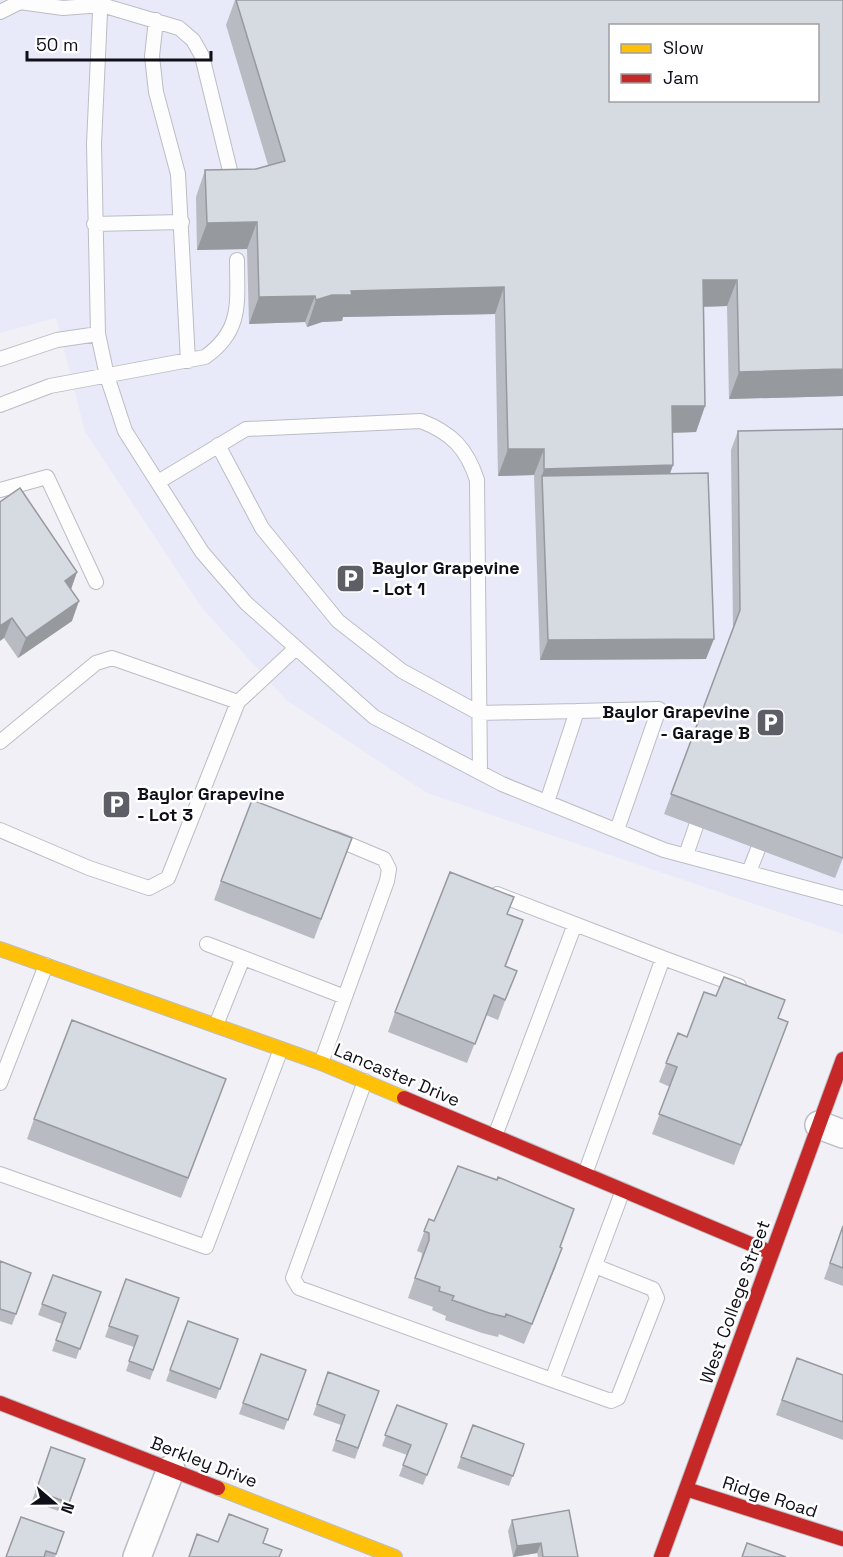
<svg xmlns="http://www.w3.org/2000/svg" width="843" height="1557" font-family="'Space Grotesk',sans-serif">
	<rect width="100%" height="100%" fill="#f0f0f6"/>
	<path fill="#e8eaf9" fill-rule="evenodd" d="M0 0H843V934L427 793 286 700 202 608 85 432 56 318 0 333ZM610 26H818V100H610Z"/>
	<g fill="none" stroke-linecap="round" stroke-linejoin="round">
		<defs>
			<path id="lane" d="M103 0 100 12 94 144 98 334 107 376 125 431 202 552 246 603 374 717 502 784 664 850 843 898
				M0 12 20 2 63 8 102 5 179 28 193 40 202 56 234 187
				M156 20 152 56 156 92 178 174 188 361
				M94 224 182 222
				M0 359 57 340 98 334
				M0 405 50 386 205 357C243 330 237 302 237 260
				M218 445 262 528 338 621 402 671 479 713 577 711
				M158 482 246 429 421 421C452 433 467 449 477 480L480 772
				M0 490 47 477 96 582
				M0 742 96 663 112 658 238 702
				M547 802 577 711 659 709 617 830
				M0 830 89 868 149 888 168 878 238 702 296 648
				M686 855 696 826
				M749 872 758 849
				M497 894 663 958
				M207 944 345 997
				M216 1025 243 958
				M321 1063 387 881 389 869 384 859 334 838
				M365 1081 293 1278 299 1288 552 1380 623 1190
				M0 1083 46 965
				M495 1136 575 924
				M0 1174 206 1247 281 1049
				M585 1174 663 958 739 986
				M552 1380 611 1401 618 1398 657 1298 653 1289 595 1266"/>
			<path id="street" d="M819 1125 843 1134
				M137 1557 171 1469"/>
			<path id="slow" d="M0 949 321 1063 404 1098
				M218 1488 395 1557"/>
			<path id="jam" d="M404 1098 772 1253
				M0 1403 218 1488
				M686 1489 843 1539
				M661 1557 843 1059"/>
		</defs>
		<use href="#lane" stroke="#bcbdc4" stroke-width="16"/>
		<use href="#street" stroke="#bcbdc4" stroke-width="30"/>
		<use href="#slow" stroke="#bcbdc4" stroke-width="16"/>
		<use href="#jam" stroke="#bcbdc4" stroke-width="16"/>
		<use href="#lane" stroke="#fdfdfe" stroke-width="14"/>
		<use href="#street" stroke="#fdfdfe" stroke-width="27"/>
		<use href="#slow" stroke="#ffc107" stroke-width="14"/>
		<use href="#jam" stroke="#c62828" stroke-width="14"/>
	</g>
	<path fill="#b8bbc2" d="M235 0H843V396L729 399 727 306 704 307 705 406 696 432 672 433 673 465 670 474 706 659 540 660 534 475 498 476 495 314 343 317 342 321 322 322 307 327 305 322 249 324 247 249 197 250 196 197 205 170 256 169 268 165 226 25Z
		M738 431 843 858 835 878 664 814 733 629 731 450Z
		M0 502 77 572 71 589 72 621 18 658 4 638Z
		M352 838 314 939 214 900 221 881Z
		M508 914 523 920 506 966 509 990 498 1020 486 1015 467 1063 388 1032 395 1012Z
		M778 1018 788 1022 734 1165 652 1134 670 1087 659 1082 678 1033 687 1037Z
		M226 1079 181 1198 27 1139 34 1119Z
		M429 1219 434 1221 560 1247 555 1268 524 1344 499 1334 498 1337 482 1333 445 1320 446 1316 432 1310 433 1307 408 1298 421 1260 422 1253 417 1251Z
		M843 1226V1286L824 1279Z
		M0 1261 31 1273 12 1325 0 1321Z
		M53 1275 101 1292 76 1359 52 1351 62 1324 38 1315Z
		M126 1279 179 1298 150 1380 126 1371 134 1347 105 1337Z
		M188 1321 238 1339 216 1399 166 1381Z
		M261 1354 306 1370 284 1430 239 1414Z
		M797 1358 843 1375V1440L776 1415Z
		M328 1372 379 1391 355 1459 332 1451 341 1425 313 1415Z
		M397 1405 447 1424 423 1485 399 1476 407 1455 382 1446Z
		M473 1425 524 1444 509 1486 457 1468Z
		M51 1447 85 1459 66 1514 32 1501Z
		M512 1520 578 1557H538L537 1553 513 1557 508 1531Z
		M64 1532 55 1557H6Z"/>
	<path fill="#96999e" d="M257 222 247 249 197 250 207 223Z
		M703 280H737L727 306 693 307Z
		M504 287 495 314 343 317 342 321 322 322 307 327 316 300 332 295 351 291Z
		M315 296 305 322 249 324 259 297Z
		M843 369V396L729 399 739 372Z
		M672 406H705L696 432 662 433Z
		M508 449H544L534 475 498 476Z
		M673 465 663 492 542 476 544 469Z
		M77 572 70 592 65 581Z
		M79 601 72 621 18 658 26 638Z
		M12 618 4 638 0 641V626Z
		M714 639 706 659 540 660 548 640Z
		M562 1248 555 1268 524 1344 532 1324Z
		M541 1543 537 1553 513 1557 517 1546Z"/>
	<path fill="#d6dae1" stroke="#96999e" stroke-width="1.5" fill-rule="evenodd" d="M236 0H843V369L739 372 737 280H703L705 406H672L673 465 544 469V449H508L504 287 351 291 352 295H332L316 300 315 296 259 297 257 222 207 223 205 170 256 169 285 161ZM610 26H818V100H610Z
		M843 429V858L671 794 740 610 738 431Z
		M708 473 714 639 548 640 542 476Z
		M20 488 77 572 65 581 79 601 26 638 12 618 0 626V502Z
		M252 800 352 838 321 919 221 881Z
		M450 872 514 897 507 914 523 920 505 966 517 971 505 1000 494 995 475 1044 395 1012Z
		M724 977 785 1000 778 1018 788 1022 741 1145 659 1114 677 1067 666 1063 678 1033 687 1037 704 992 716 996Z
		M72 1020 226 1079 188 1178 34 1119Z
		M458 1166 497 1180 498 1177 574 1209 560 1247 562 1248 532 1324 506 1314 505 1317 489 1313 452 1300 454 1296 439 1291 440 1287 415 1278 429 1240V1233L424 1231 429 1219 434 1221Z
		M843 1226V1268L830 1263Z
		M0 1261 31 1273 16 1314 0 1309Z
		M53 1275 101 1292 80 1349 56 1340 66 1313 42 1304Z
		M126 1279 179 1298 153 1370 129 1361 138 1336 109 1326Z
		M188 1321 238 1339 220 1389 170 1370Z
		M261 1354 306 1370 288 1420 243 1403Z
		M797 1358 843 1375V1422L782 1400Z
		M328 1372 379 1391 358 1448 336 1440 345 1415 317 1404Z
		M397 1405 447 1424 427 1475 403 1465 411 1445 385 1435Z
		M473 1425 524 1444 513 1476 461 1457Z
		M51 1447 85 1459 69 1503 36 1491Z
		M569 1510 578 1557H543L541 1543 517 1546 512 1520Z
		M229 1514 268 1529 263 1543 282 1550 279 1557H189L197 1534 218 1542Z
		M21 1517 64 1532 56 1554 46 1551 44 1557H6Z
		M747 1543 786 1557H742Z"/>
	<defs>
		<symbol id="parking-square" viewBox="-11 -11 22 22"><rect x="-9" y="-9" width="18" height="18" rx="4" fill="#5d5e66" stroke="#fff"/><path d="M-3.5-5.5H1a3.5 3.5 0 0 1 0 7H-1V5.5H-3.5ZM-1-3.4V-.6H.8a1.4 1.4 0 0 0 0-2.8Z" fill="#fff"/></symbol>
	</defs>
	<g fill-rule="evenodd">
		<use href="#parking-square" x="334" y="562" width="33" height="33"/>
		<use href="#parking-square" x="754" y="706" width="33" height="33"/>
		<use href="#parking-square" x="100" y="788" width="33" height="33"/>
	</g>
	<g text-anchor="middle" stroke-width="5" stroke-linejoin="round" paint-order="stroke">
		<g font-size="18" font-weight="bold" fill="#0e0f19" stroke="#fff" text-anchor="start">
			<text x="372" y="574">Baylor Grapevine<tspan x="372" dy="21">- Lot 1</tspan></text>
			<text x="750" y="718" text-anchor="end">Baylor Grapevine<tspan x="750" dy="21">- Garage B</tspan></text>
			<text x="137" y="800">Baylor Grapevine<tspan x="137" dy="21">- Lot 3</tspan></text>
		</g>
		<g font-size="18" fill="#0e0f19" stroke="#fff">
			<text transform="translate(397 1075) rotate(23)" y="6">Lancaster Drive</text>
			<text transform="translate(735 1302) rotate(-70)" y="6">West College Street</text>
			<text transform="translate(204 1462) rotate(21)" y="6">Berkley Drive</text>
			<text transform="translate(770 1497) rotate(18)" y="6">Ridge Road</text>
		</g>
	</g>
	<rect x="609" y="24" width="210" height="78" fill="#ffffff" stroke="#9f9fa3" stroke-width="1.5"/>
	<rect x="621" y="44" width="30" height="9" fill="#ffc107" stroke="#9f9fa3" stroke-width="1.5"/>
	<text x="663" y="54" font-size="18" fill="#0e0f19">Slow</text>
	<rect x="621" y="74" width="30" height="9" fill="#c62828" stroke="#9f9fa3" stroke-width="1.5"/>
	<text x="663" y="84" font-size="18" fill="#0e0f19">Jam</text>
	<g transform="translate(54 1503) rotate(110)" stroke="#ffffff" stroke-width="4.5" paint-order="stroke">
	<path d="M0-4.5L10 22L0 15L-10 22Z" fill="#0e0f19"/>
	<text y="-9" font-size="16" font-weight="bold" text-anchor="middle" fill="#0e0f19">N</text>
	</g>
	<path d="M27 51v9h184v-9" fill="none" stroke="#0e0f19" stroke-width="3"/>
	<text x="36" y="51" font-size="18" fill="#0e0f19" stroke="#ffffff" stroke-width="4.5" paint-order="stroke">50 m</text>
</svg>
